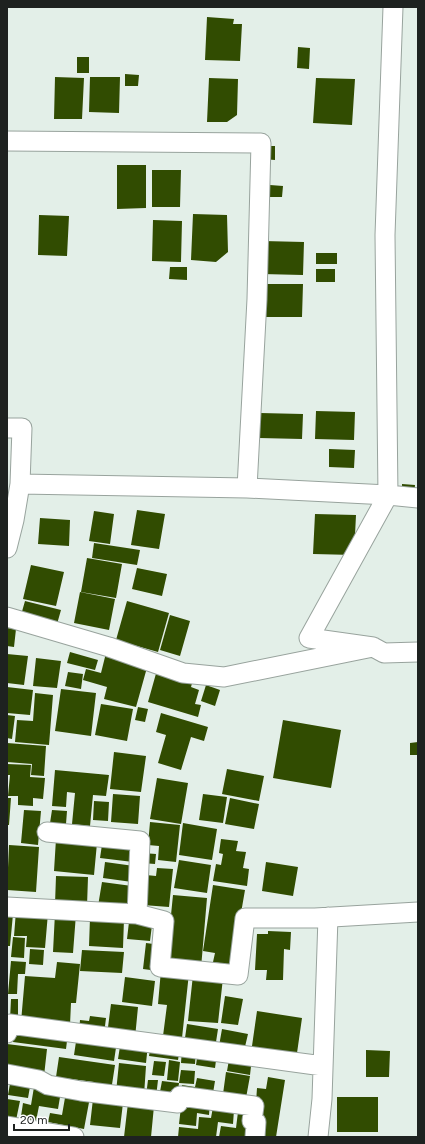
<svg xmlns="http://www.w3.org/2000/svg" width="425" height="1144" font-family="Figtree,sans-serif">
	<rect width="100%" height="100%" fill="#e3efe8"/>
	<path fill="#314c01" d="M207 17 234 19 233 24H242L240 61 205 60Z
		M298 47 310 48 309 69 297 68Z
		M77 57H89V73H77Z
		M125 74 139 75 138 86H125Z
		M55 77 84 78 82 119H54Z
		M90 77H120L119 113 89 112Z
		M209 78 238 79 237 115 227 122H207Z
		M316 78 355 79 352 125 313 123Z
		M263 146H275V160L263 159Z
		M117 165H146V208L117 209Z
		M152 170H181L180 207H152Z
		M270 185 283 186 282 197H270Z
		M193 214 227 215 228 252 216 262 191 260Z
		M39 215 69 216 67 256 38 255Z
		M153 220 182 221 181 262 152 261Z
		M263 241 304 242 303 275 262 274Z
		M316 253H337V264H316Z
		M170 267H187V280L169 279Z
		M316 269H335V282H316Z
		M263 284H303L302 317H263Z
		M316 411 355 412 354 440 315 439Z
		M260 413 303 414 302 439 259 438Z
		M329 449 355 450 354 468 329 467Z
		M402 484 415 485 414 495H402Z
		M137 510 165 514 159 549 131 545Z
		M94 511 114 514 110 544 89 541Z
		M315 514 356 515 354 555 313 554Z
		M40 518 70 520 69 546 38 544Z
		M94 543 140 550 137 565 92 558Z
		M87 558 122 564 116 598 81 592Z
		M31 565 64 572 56 606 23 599Z
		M137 568 167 574 162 596 132 589Z
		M80 592 115 599 109 630 74 623Z
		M25 601 61 610 57 624 21 615Z
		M127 601 169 613 158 652 116 640Z
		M170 615 190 621 180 656 160 650Z
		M7 628 16 629 14 647 7 646Z
		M70 652 98 660 95 670 67 663Z
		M106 653 148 664 136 707 104 699 107 687 83 680 86 669 101 673Z
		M7 654 28 656 24 685 7 683Z
		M36 658 61 661 57 688 33 686Z
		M157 670 193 680 191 687 199 690 195 704 201 705 198 717 148 702Z
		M68 672 83 674 81 689 65 686Z
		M206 685 220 690 215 706 201 701Z
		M7 687 33 690 30 715 7 713Z
		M61 689 96 693 91 736 55 731Z
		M35 693 53 695 49 745 15 742 17 720 33 721Z
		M101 704 133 709 127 741 95 735Z
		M138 707 148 709 145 722 135 720Z
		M161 713 208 727 204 741 191 737 181 770 158 763 166 735 156 732Z
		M7 715 15 716 12 739 7 738Z
		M283 720 341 730 331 788 273 778Z
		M418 742V755H410V743Z
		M7 743 46 746 44 776 31 775 32 764 7 762Z
		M114 752 146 756 141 792 110 789Z
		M7 764 31 765 30 777 45 778 43 799 33 798V806L18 805V796H8L10 775H7Z
		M227 769 264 776 259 801 222 794Z
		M55 770 109 775 106 796 93 795 90 826 72 824 75 793 67 792 66 807 52 806Z
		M157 778 188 783 181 824 150 819Z
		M113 794 140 796 138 824 111 822Z
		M203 794 227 797 223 823 199 820Z
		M7 798H11L9 825H7Z
		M230 798 259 804 254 829 225 824Z
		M94 801 109 802 108 821 93 820Z
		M24 810 41 811 38 845 21 843Z
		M52 810 67 811 66 824 50 823Z
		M150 822 180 825 176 862 158 860 159 846 148 845Z
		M183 823 217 829 212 860 179 855Z
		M103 838 136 842 133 862 100 858Z
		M56 839 97 843 94 875 54 871Z
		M221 839 238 841 236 851 246 852 243 868 249 869 247 886 213 881 216 864 221 865 223 854 219 853Z
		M9 845 39 847 36 892 7 890Z
		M143 853 156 854 155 864 142 863Z
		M179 860 211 865 207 893 174 888Z
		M105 862 134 866 132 882 103 878Z
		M266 862 298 867 293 896 262 891Z
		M157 868 173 869 169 907 143 905 146 875 156 876Z
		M56 876 88 877 87 906 55 904Z
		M102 882 132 886 128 910 98 906Z
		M213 885 245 890 236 942 234 965 213 962 215 953 203 951Z
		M173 895 207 898 201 968 166 965Z
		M16 911 48 913 45 948 26 947 27 936H14Z
		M55 913 76 914 73 953 53 952Z
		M7 914H13L10 946H7Z
		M90 918 124 919 123 948 89 946Z
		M129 922 152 925 150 941 127 939Z
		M268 931 291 932 290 950 284 949 283 980H266L267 970H255L257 934H268Z
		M13 937 25 938 24 958 11 957Z
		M146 943 161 945 158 971 143 969Z
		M30 949 44 950 43 965 29 964Z
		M82 950 124 952 122 973 80 971Z
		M11 961 26 962 25 974H18L17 994H8Z
		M57 962 80 964 76 1003H71L70 1025 21 1022 25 976 55 978Z
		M161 970 189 973 182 1038 163 1036 167 1005 158 1004Z
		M193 975 223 978 218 1023 188 1021Z
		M125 977 155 981 152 1006 122 1002Z
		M225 996 243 999 238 1025 221 1023Z
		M11 999H18V1020H10Z
		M111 1004 138 1007 135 1038 107 1035Z
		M257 1011 302 1018 296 1060 251 1053Z
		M90 1016 106 1018 104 1034 79 1031 80 1020 89 1021Z
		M187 1024 218 1029 216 1042 185 1038Z
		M15 1027 68 1033 66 1049 13 1042Z
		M222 1029 248 1034 244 1051 219 1046Z
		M77 1035 117 1041 114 1061 74 1055Z
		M121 1040 148 1044 146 1063 118 1059Z
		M7 1044 47 1049 44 1076 7 1071Z
		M151 1044 180 1048 178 1060 149 1056Z
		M182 1049 196 1050 195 1064 181 1063Z
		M366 1050 390 1051 389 1077H366Z
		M198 1051 217 1053 215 1068 196 1065Z
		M230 1054 252 1058 250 1075 227 1071Z
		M59 1057 115 1065 111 1091 93 1088 94 1082 56 1077Z
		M169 1060 180 1062 178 1081 167 1080Z
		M154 1061 166 1062 164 1076 152 1075Z
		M119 1063 146 1066 144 1095 116 1092Z
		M181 1070 195 1071 194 1084 179 1083Z
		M226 1072 250 1076 246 1098 223 1094Z
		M268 1077 285 1080 276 1137H261L255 1117 257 1088 266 1089Z
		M11 1078 31 1081 28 1098 8 1095Z
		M197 1078 215 1081 212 1099 180 1095 182 1085 195 1087Z
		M148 1080H158L156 1097 146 1096Z
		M162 1081 179 1083 177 1100 159 1097Z
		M34 1087 61 1091 58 1109 39 1106 35 1126 20 1123 23 1103 31 1105Z
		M66 1092 90 1097 84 1129 48 1122 50 1113 62 1115Z
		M337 1097H378V1132H337Z
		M182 1098 210 1102 209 1115 197 1113 196 1126 179 1124Z
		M7 1099 20 1101 15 1125 7 1123Z
		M93 1099 123 1103 120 1128 90 1125Z
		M128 1103 154 1106 151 1137H124Z
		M239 1104 250 1106 245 1137H219L221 1126 236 1128Z
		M213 1107 234 1110 233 1124 218 1122 216 1137H178L179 1127 198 1129 199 1117 211 1118Z"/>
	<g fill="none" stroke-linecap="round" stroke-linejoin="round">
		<defs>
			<path id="minor" d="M7 141 261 143 257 299 247 488
				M7 428H22L20 484 14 520 7 548
				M20 484 247 488 388 495 418 498
				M7 617 109 647 183 673 224 677 373 647 384 653 418 652
				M373 647 309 638 388 495 385 235 393 7
				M47 832 140 841 137 914
				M7 907 137 914 164 921 160 967 238 975 245 918H315L418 912
				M7 1033 10 1024 323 1066
				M7 1074 39 1080 48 1085 81 1091 178 1103 180 1096 254 1106 252 1121 256 1122 255 1137
				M7 1126 74 1137
				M318 1137 322 1099 328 917"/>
		</defs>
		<use href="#minor" stroke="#98a39d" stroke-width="21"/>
		<use href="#minor" stroke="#fff" stroke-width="19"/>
	</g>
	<rect width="425" height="1144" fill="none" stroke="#1e2220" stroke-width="16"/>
	<path d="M14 1124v6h55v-6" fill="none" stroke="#1e2220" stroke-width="2"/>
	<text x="20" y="1124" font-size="12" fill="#1e2220" stroke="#ffffff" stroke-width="3" paint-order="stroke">20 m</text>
</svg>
